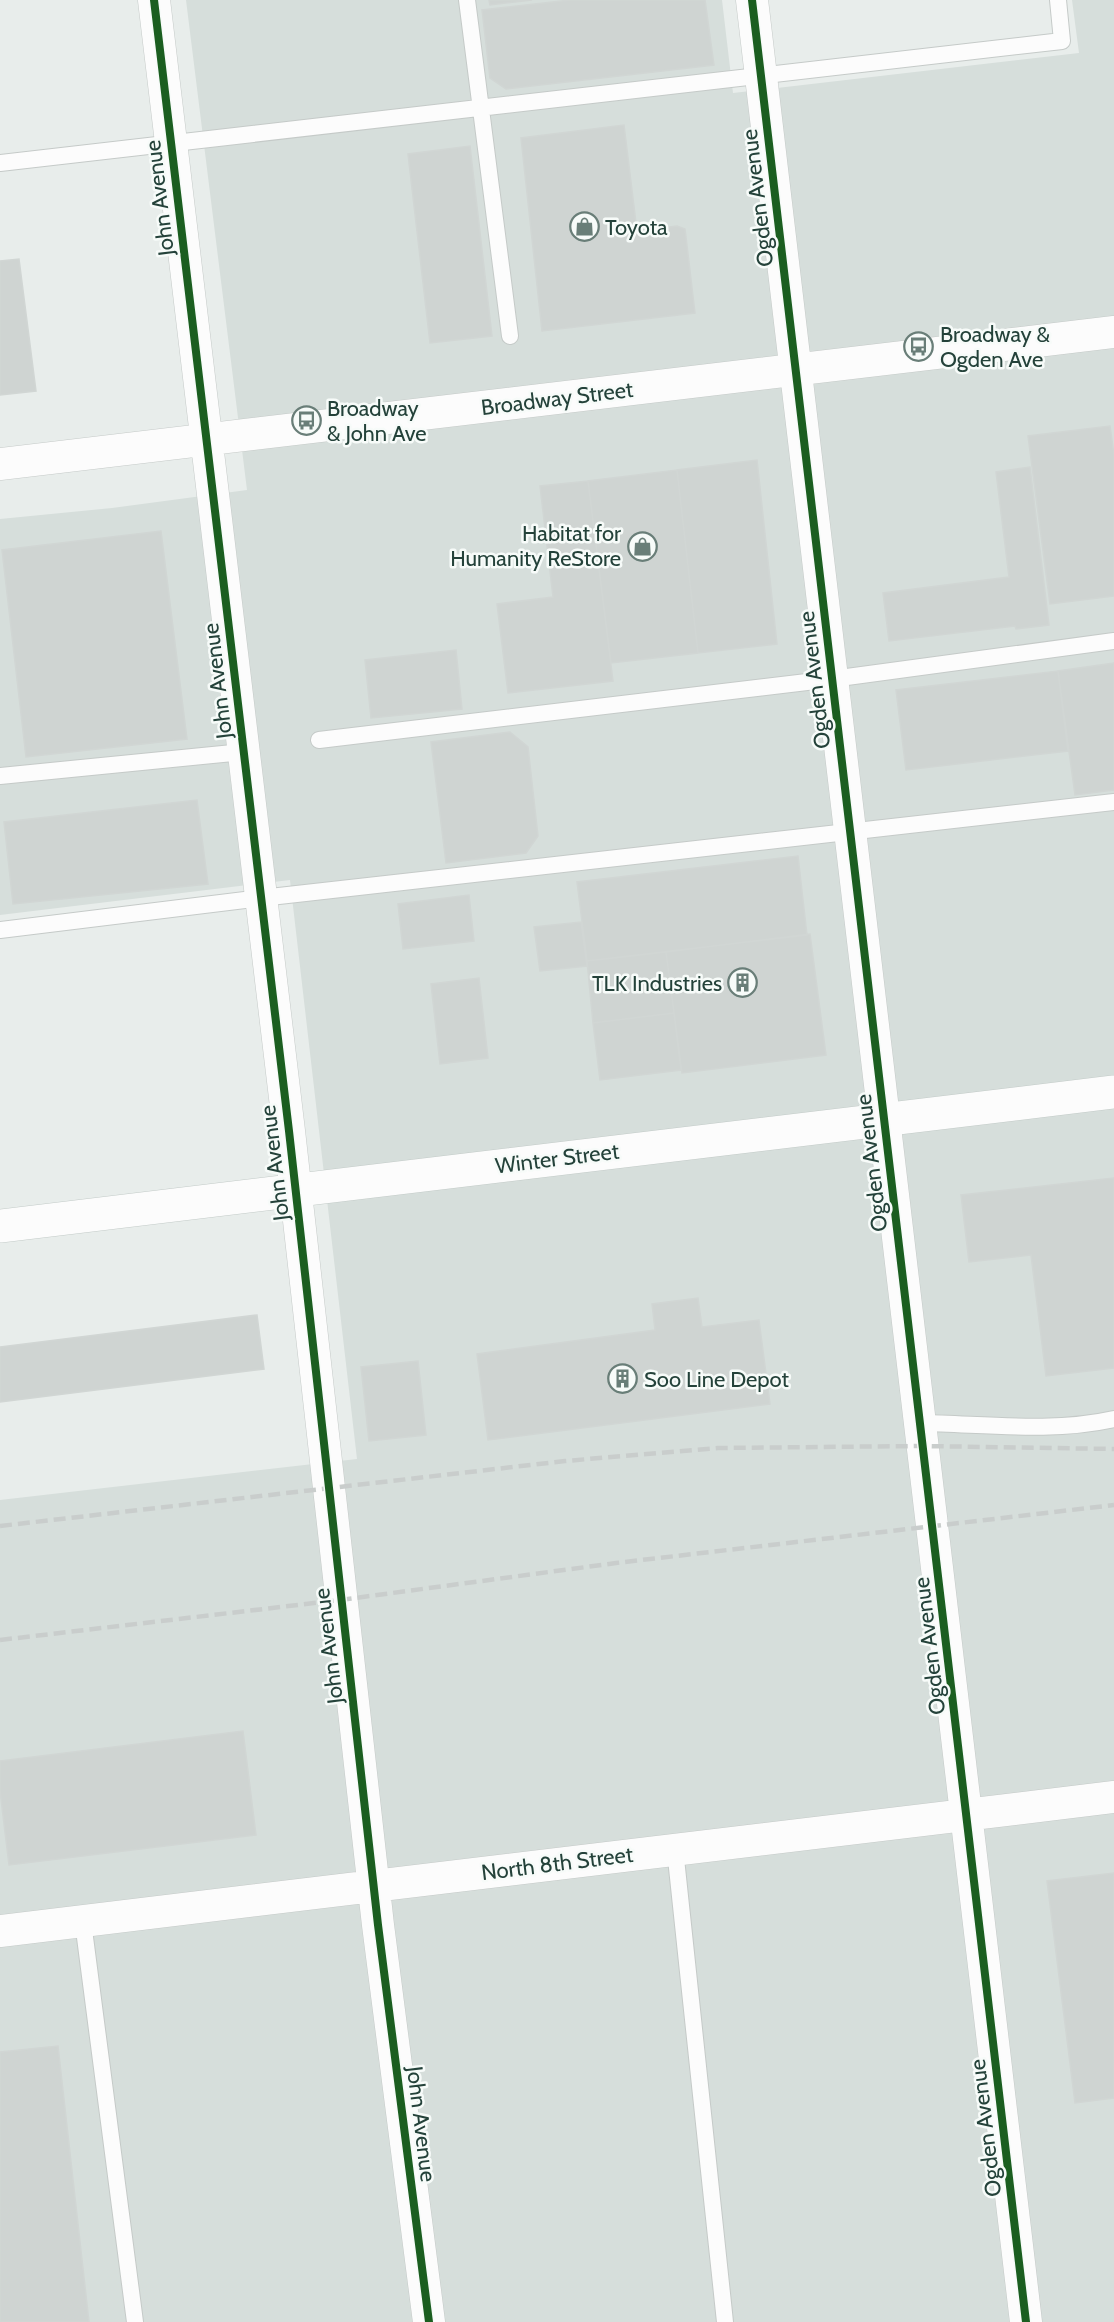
<svg xmlns="http://www.w3.org/2000/svg" width="1114" height="2322" font-family="Cabin,sans-serif">
	<rect width="100%" height="100%" fill="#e8edeb"/>
	<path fill="#d6dedb" d="M186 0H722L733 93 1079 53 1072 0H1114V2322H0V1500L357 1459 290 880 0 915V519L112 508 247 490Z"/>
	<path fill="#cfd4d2" stroke="#d1d6d4" stroke-width="1.5" d="M489 0H532L490 5Z
		M570 0H705L714 65 506 89 490 78 482 10Z
		M624 125 637 231 677 226 685 229 695 313 542 331 521 138Z
		M470 146 492 336 430 343 408 154Z
		M19 259 36 391 0 395V261Z
		M1110 426 1114 455V596L1050 604 1028 436Z
		M757 460 777 644 698 653 677 470Z
		M1030 467 1049 625 1016 629 1015 626 889 641 883 593 1009 577 996 472Z
		M677 470 698 653 611 663 588 481Z
		M588 481 613 681 508 693 497 604 553 597 540 486Z
		M161 531 187 739 26 757 2 550Z
		M456 650 462 709 371 718 365 660Z
		M1114 663V790L1075 795 1058 671Z
		M1058 671 1068 751 906 770 896 690Z
		M510 732 528 747 538 836 526 853 446 863 431 742Z
		M197 800 208 884 13 904 4 822Z
		M798 856 807 935 587 961 577 882Z
		M469 895 474 941 403 949 398 904Z
		M581 922 587 966 540 971 534 927Z
		M810 934 826 1055 682 1073 666 952Z
		M666 952 674 1013 593 1023 587 961Z
		M479 978 488 1058 440 1064 431 984Z
		M674 1013 681 1070 600 1080 593 1023Z
		M1114 1178V1368L1046 1376 1031 1255 969 1262 961 1195Z
		M698 1298 702 1327 759 1320 770 1404 488 1440 477 1354 655 1330 652 1304Z
		M257 1315 264 1369 0 1402V1347Z
		M418 1361 426 1435 369 1441 361 1367Z
		M243 1731 256 1835 9 1865 0 1791V1761Z
		M1114 1873V2098L1075 2103 1047 1881Z
		M58 2046 89 2322H0V2052Z"/>
	<g fill="none" stroke-linecap="round" stroke-linejoin="round">
		<defs>
			<path id="lane" d="M467 0 510 336
				M0 163 1062 41 1058 0
				M319 740 832 679 1114 641
				M0 776 243 752
				M0 930 261 898 1114 802
				M921 1423C984 1424 1052 1433 1114 1419
				M675 1849 725 2322
				M83 1922 135 2322"/>
			<path id="street" d="M154 0 289 1131 378 1925 429 2322
				M752 0 1026 2322
				M0 464 1114 332
				M0 1931 1114 1797"/>
			<path id="secondary" d="M0 1226 1114 1092"/>
		</defs>
		<use href="#lane" stroke="#c5cac8" stroke-width="18"/>
		<use href="#street" stroke="#c5cac8" stroke-width="33"/>
		<use href="#secondary" stroke="#c3cbc8" stroke-width="34"/>
		<use href="#lane" stroke="#fcfcfc" stroke-width="16"/>
		<use href="#street" stroke="#fcfcfc" stroke-width="32"/>
		<use href="#secondary" stroke="#fcfcfc" stroke-width="33"/>
		<path stroke="#c9cdcc" stroke-width="4.5" stroke-dasharray="12 6" stroke-linecap="butt" d="M0 1526 565 1461 718 1448 923 1446 1114 1449
			M0 1640 340 1600 616 1563 1114 1505"/>
		<defs>
			<path id="cycleway" d="M154 0 289 1131 378 1925 429 2322
				M752 0 1026 2322"/>
		</defs>
		<use href="#cycleway" stroke="#f7fbf9" stroke-width="11"/>
		<use href="#cycleway" stroke="#1b5e20" stroke-width="8"/>
	</g>
	<defs>
		<symbol id="shop-ring" viewBox="-11 -11 22 22"><circle r="9.5" fill="#f7fbf9" stroke="#697e78" stroke-width="1.5"/><path d="M-5-2.5h2.3a2.7 3.5 0 0 1 5.4 0H5L5.5 6h-11ZM-1.5-2.5h3a1.5 2.3 0 0 0-3 0Z" fill="#697e78"/></symbol>
		<symbol id="bus-ring" viewBox="-11 -11 22 22"><circle r="9.5" fill="#f7fbf9" stroke="#697e78" stroke-width="1.5"/><path d="M-5-6H5V4H4V6H2V4H-2V6H-4V4H-5ZM-3.5-4V0h7V-4ZM-3.5 1.2v1.5H-2V1.2ZM2 1.2v1.5H3.5V1.2Z" fill="#697e78"/></symbol>
		<symbol id="building-ring" viewBox="-11 -11 22 22"><circle r="9.5" fill="#f7fbf9" stroke="#697e78" stroke-width="1.5"/><path d="M-4-6H4V6H1V3H-1V6H-4ZM-2.5-4.3h1.7v1.8h-1.7ZM.8-4.3h1.7v1.8H.8ZM-2.5-1h1.7V.8h-1.7ZM.8-1h1.7V.8H.8Z" fill="#697e78"/></symbol>
	</defs>
	<g fill-rule="evenodd">
		<use href="#shop-ring" x="568" y="210" width="33" height="33"/>
		<use href="#bus-ring" x="902" y="330" width="33" height="33"/>
		<use href="#bus-ring" x="290" y="404" width="33" height="33"/>
		<use href="#shop-ring" x="626" y="530" width="33" height="33"/>
		<use href="#building-ring" x="726" y="966" width="33" height="33"/>
		<use href="#building-ring" x="606" y="1362" width="33" height="33"/>
	</g>
	<g text-anchor="middle" stroke-width="5" stroke-linejoin="round" paint-order="stroke">
		<g font-size="22" fill="#24423a" stroke="#f7fbf9">
			<text transform="translate(159 198) rotate(-97)" y="8">John Avenue</text>
			<text transform="translate(757 198) rotate(-97)" y="8">Ogden Avenue</text>
			<text transform="translate(557 398) rotate(-7)" y="8">Broadway Street</text>
			<text transform="translate(814 680) rotate(-97)" y="8">Ogden Avenue</text>
			<text transform="translate(217 681) rotate(-97)" y="8">John Avenue</text>
			<text transform="translate(557 1158) rotate(-7)" y="8">Winter Street</text>
			<text transform="translate(274 1163) rotate(-97)" y="8">John Avenue</text>
			<text transform="translate(871 1163) rotate(-97)" y="8">Ogden Avenue</text>
			<text transform="translate(328 1646) rotate(-97)" y="8">John Avenue</text>
			<text transform="translate(929 1646) rotate(-97)" y="8">Ogden Avenue</text>
			<text transform="translate(557 1863) rotate(-7)" y="8">North 8th Street</text>
			<text transform="translate(422 2124) rotate(83)" y="8">John Avenue</text>
			<text transform="translate(985 2128) rotate(-97)" y="8">Ogden Avenue</text>
		</g>
		<g font-size="22" fill="#24423a" stroke="#f7fbf9" text-anchor="start">
			<text x="605" y="235">Toyota</text>
			<text x="940" y="342">Broadway &amp;<tspan x="940" dy="25">Ogden Ave</tspan></text>
			<text x="327" y="416">Broadway<tspan x="327" dy="25">&amp; John Ave</tspan></text>
			<text x="621" y="541" text-anchor="end">Habitat for<tspan x="621" dy="25">Humanity ReStore</tspan></text>
			<text x="722" y="991" text-anchor="end">TLK Industries</text>
			<text x="644" y="1387">Soo Line Depot</text>
		</g>
	</g>
</svg>
